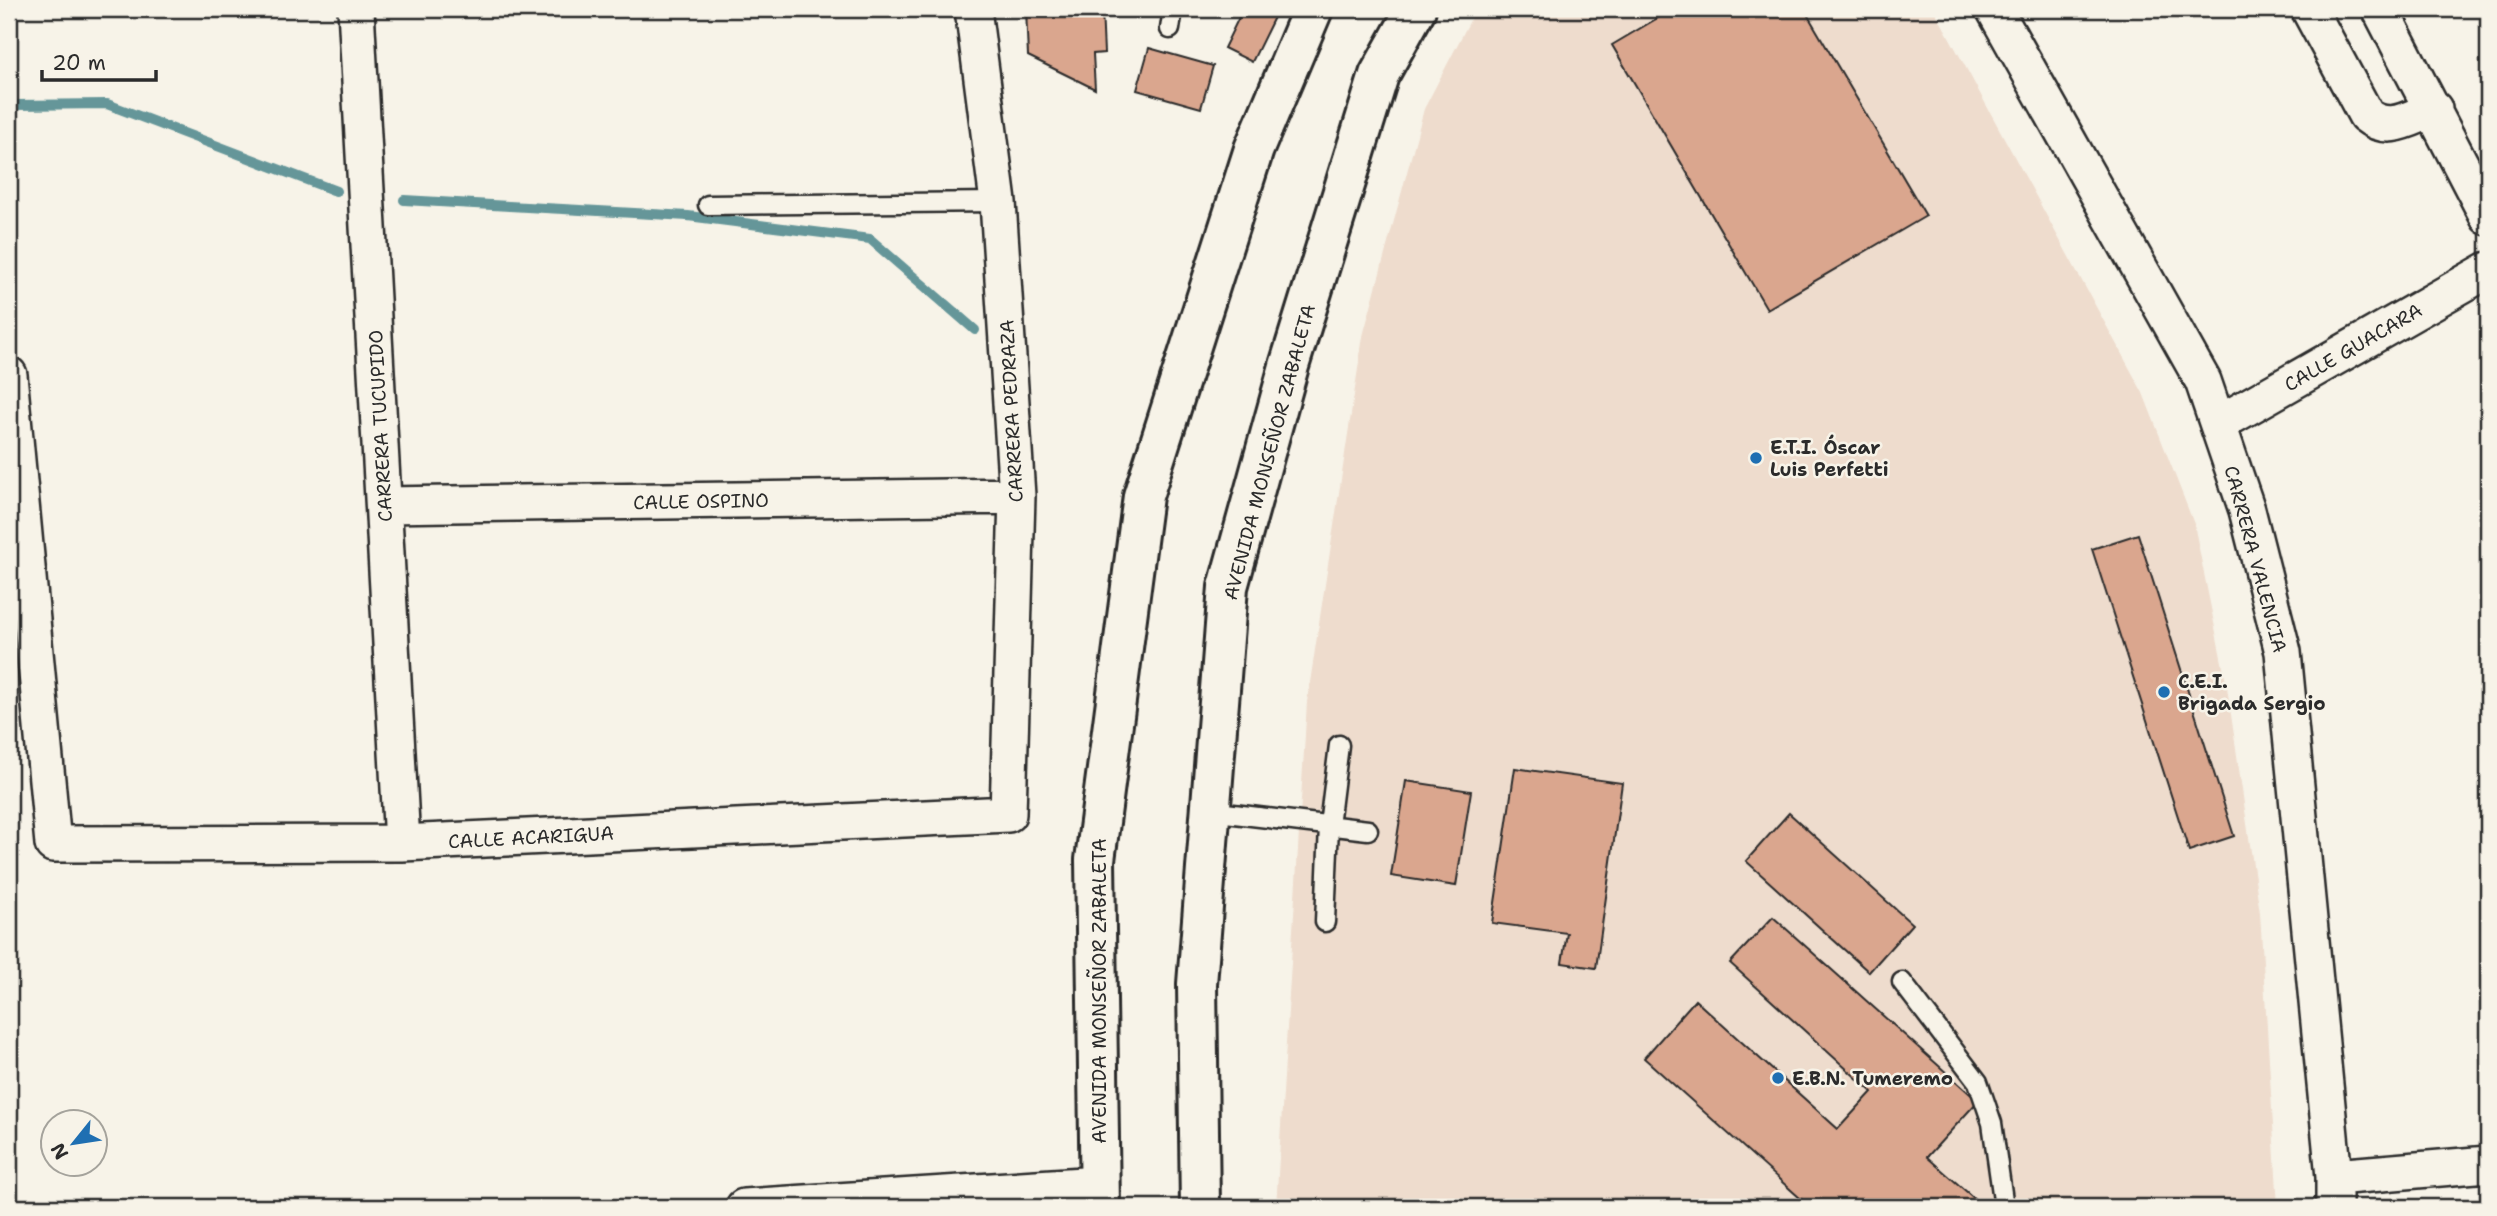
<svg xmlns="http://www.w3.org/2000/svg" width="2497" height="1216" font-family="'Shantell Sans',sans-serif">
	<rect width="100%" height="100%" fill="#f7f3e8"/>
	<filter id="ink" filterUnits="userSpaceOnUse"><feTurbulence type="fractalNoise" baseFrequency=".0143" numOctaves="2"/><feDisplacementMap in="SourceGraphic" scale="14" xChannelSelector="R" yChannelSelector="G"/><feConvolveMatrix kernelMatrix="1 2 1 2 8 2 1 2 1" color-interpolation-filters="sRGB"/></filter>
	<g filter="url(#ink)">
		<path fill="#eedccd" d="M1476 9H1934L2143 393 2194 524 2227 687 2260 913 2278 1207H1276L1307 702 1363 336 1424 109Z"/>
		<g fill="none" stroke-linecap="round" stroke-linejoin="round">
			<path stroke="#659699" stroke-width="10" d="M15 105 107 104 336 191
				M404 200 688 216 870 239 975 330"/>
		</g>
		<path fill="#daa68e" stroke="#2b2b2b" stroke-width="2" d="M1026 9H1102L1104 53 1093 54 1095 89 1028 56Z
			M1243 9H1278L1252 62 1224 48Z
			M1673 9H1804L1926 216 1767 309 1612 45Z
			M1149 48 1213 66 1201 108 1137 90Z
			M2138 534 2234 836 2189 851 2092 549Z
			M1515 768 1622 783 1596 968 1562 963 1567 933 1492 923Z
			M1406 781 1471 791 1456 886 1391 876Z
			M1789 813 1912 924 1869 972 1746 861Z
			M1773 917 1978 1101 1927 1157 1984 1207H1810L1644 1058 1695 1000 1838 1129 1872 1092 1730 963Z"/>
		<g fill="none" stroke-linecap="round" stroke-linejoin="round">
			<defs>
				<path id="lane" d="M1170 29 1173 9
					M708 205 998 202
					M1209 811 1368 830
					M1325 922 1329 825 1339 745
					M1902 982 1978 1082 1992 1123 2004 1207"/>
				<path id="street" d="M356 9 402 843
					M1994 9 2203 381 2247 510 2283 652 2334 1177V1207
					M2309 9 2366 115C2389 134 2409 118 2434 109
					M2380 9 2488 217
					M9 375 53 844 402 843 1008 814 1017 496 998 202 973 9
					M2218 424 2488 270
					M384 505 1017 496
					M2334 1177 2488 1164
					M744 1207 1099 1184"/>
				<path id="secondary" d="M1100 1207 1095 860 1143 496 1254 149 1313 9
					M1200 1207 1197 984 1228 587 1289 366 1379 75 1416 9"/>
			</defs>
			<use href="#lane" stroke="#2b2b2b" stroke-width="23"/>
			<use href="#street" stroke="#2b2b2b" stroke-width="40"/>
			<use href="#secondary" stroke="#2b2b2b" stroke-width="44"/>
			<use href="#lane" stroke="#f7f3e8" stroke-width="18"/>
			<use href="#street" stroke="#f7f3e8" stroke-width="35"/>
			<use href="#secondary" stroke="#f7f3e8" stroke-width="38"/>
		</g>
	</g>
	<g fill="#1f6fb2" stroke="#f7f3e8" stroke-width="2.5">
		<circle cx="1756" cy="458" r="7"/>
		<circle cx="2164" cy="692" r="7"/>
		<circle cx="1778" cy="1078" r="7"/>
	</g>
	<g text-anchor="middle" stroke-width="5" stroke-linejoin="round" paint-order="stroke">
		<g font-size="19" fill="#2b2b2b" stroke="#f7f3e8">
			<text transform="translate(2353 347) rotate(-30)" y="7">CALLE GUACARA</text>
			<text transform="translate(1011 411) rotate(-93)" y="7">CARRERA PEDRAZA</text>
			<text transform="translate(380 426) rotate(-93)" y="7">CARRERA TUCUPIDO</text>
			<text transform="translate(1269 452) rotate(-75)" y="7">AVENIDA MONSEÑOR ZABALETA</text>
			<text transform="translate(701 501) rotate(-1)" y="7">CALLE OSPINO</text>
			<text transform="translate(2256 559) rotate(75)" y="7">CARRERA VALENCIA</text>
			<text transform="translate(531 837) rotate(-3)" y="7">CALLE ACARIGUA</text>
			<text transform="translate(1099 991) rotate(-90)" y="7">AVENIDA MONSEÑOR ZABALETA</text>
		</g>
		<g font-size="19" font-weight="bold" fill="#2b2b2b" stroke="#f7f3e8" text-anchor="start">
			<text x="1770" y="454">E.T.I. Óscar<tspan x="1770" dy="22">Luis Perfetti</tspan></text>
			<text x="2178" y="688">C.E.I.<tspan x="2178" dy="22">Brigada Sergio</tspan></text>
			<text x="1792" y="1085">E.B.N. Tumeremo</text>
		</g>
	</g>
	<rect width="2497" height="1216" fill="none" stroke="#f7f3e8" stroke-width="35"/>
	<rect x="18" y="18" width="2462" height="1181" fill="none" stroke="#2b2b2b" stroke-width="2.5" filter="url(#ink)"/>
	<g transform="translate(74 1143) rotate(240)"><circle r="33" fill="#f7f3e8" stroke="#a5a39c" stroke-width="2"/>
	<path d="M0-5L12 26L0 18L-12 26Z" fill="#1f6fb2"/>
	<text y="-10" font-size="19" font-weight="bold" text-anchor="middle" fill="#2b2b2b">N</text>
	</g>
	<path d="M42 70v10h114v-10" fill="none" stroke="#2b2b2b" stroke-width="3.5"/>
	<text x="52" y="70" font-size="21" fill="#2b2b2b" stroke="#f7f3e8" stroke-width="5" paint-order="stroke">20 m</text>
</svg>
